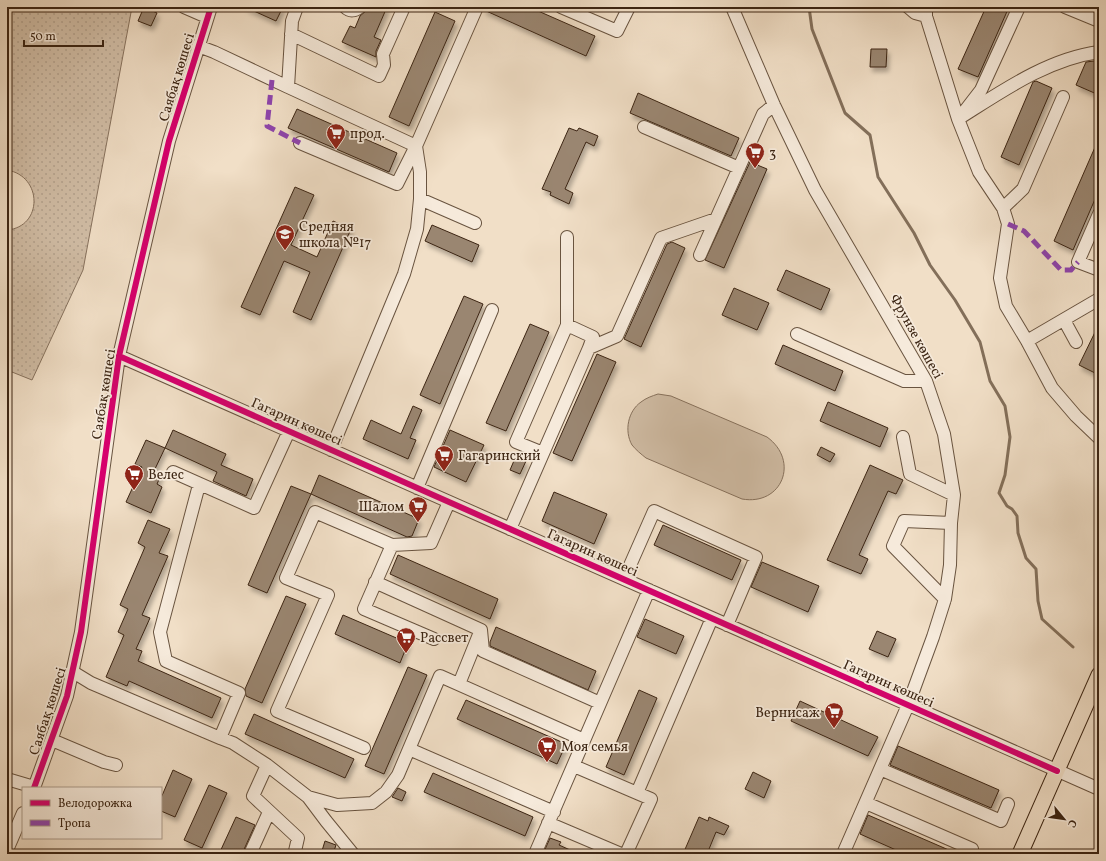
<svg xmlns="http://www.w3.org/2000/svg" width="1106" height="861" font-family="Vollkorn,serif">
	<defs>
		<pattern id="park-dots" width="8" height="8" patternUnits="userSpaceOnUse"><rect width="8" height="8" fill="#d2bfa8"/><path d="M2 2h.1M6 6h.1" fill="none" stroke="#b5a490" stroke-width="1.8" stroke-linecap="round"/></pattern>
		<filter id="shadow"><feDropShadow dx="2.5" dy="4.5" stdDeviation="2" flood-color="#0004"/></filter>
	</defs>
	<rect width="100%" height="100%" fill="#f1dfc7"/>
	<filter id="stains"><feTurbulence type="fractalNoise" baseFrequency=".005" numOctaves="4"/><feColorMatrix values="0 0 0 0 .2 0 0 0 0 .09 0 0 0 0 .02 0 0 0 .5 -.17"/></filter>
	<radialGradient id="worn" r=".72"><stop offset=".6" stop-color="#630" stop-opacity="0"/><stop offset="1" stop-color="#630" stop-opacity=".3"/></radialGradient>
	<path fill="url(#park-dots)" stroke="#87725e" d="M7 7H132L83 270 32 380 7 370V230C43 227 43 176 7 170Z"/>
	<path fill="#d2bfa8" stroke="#87725e" d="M658 394 671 396 767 437C800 461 782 506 742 499L646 458C641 454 636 450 632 445 624 431 628 411 641 402 646 398 652 396 658 394Z"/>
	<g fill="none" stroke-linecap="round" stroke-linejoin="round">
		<path stroke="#836f5a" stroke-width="3" d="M809 7 812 29 845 113 870 135 878 177 914 233 930 265 955 300 980 342 990 381 1005 406 1010 437 1005 475 999 493 1007 506 1012 509 1017 516 1018 533 1026 558 1036 569 1038 601 1042 619 1073 647"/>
	</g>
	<path fill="#9a8671" stroke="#3c2513" filter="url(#shadow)" d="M144 7 157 13 151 26 138 21Z
		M245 7H283L276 21Z
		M367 7H387L374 37 381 40 376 51V57L342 42 350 26 355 28 360 16 367 10Z
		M484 7H529L595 36 586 56 484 10Z
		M986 7H1009L978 77 958 69Z
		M435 12 455 21 409 126 389 117Z
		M871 49H887L886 67H870Z
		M1094 61 1099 63V95L1076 85 1086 62Z
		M1036 81 1052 88 1019 165 1001 157 1033 82Z
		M638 93 739 138 731 156 630 113Z
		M297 109 397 153 389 172 288 128Z
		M569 128 577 131 579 128 598 136 594 146 586 142 565 189 573 193 569 204 550 195 551 192 542 189Z
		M1099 138V190L1073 250 1054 241Z
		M750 162 767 169 724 268 705 260Z
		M295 187 314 195 291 245 317 257 333 221 351 229 311 320 293 312 310 272 284 261 260 315 241 307Z
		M432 225 479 245 472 262 425 241Z
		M672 242 685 248 641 347 624 339 667 244Z
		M786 270 830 289 821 310 777 290Z
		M734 288 769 303 757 330 722 315Z
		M464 296 483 304 440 404 420 395Z
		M530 324 549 332 506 431 486 423Z
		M1099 324V375L1079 365Z
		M783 345 843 371 835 391 775 364Z
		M597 354 616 362 572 461 553 453Z
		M828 402 888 428 880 447 820 421Z
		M413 406 422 410 410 438 416 440 408 459 363 439 371 420 401 434Z
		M173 430 226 454 221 465 253 479 246 496 213 481 217 472 165 448Z
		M450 430 484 445 466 482 434 467Z
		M146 440 165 448 154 471 161 475 157 484 162 487 151 513 126 502 142 467 135 464Z
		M821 447 835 454 830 462 817 455Z
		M516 456 526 461 520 474 510 470Z
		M870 465 903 480 896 494 888 491 859 555 868 559 861 574 827 560Z
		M319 475 419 519 412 536 407 537 311 494Z
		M291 486 311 494 267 593 248 585Z
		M554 492 607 514 594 544 542 521Z
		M148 520 170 529 159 553 168 556 142 615 150 618 136 649 142 651 138 661 221 698 212 718 129 681 127 686 106 677 124 635 118 632 128 609 120 605 145 547 138 543Z
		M663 525 741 560 732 580 654 545Z
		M398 555 498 599 490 619 390 574Z
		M762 562 819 586 808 612 751 587Z
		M286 596 306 604 262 703 246 696 245 689Z
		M343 615 408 643 400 663 335 634Z
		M645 619 684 636 676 654 637 637Z
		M496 627 596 671 588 690 490 646V642Z
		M877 631 896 639 888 657 869 649Z
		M408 667 427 675 384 774 365 766Z
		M639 690 657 698 624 775 606 767Z
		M466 700 566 744 557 764 457 719Z
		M800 701 878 737 868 756 791 721Z
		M254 714 354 759 345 778 245 734Z
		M898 746 999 790 991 808 890 765Z
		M173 770 192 779 175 817 161 811V798Z
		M753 772 771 781 764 798 745 789Z
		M433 773 533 817 525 836 424 792Z
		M209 785 227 793 202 848 184 840Z
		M398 788 406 792 402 801 392 797Z
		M868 815 958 854H905L860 834Z
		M236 817 255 825 242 854H219Z
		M699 817 708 821 709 817 729 826 724 835 716 832 707 854H683Z
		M550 838 561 842 559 845 579 854H543Z
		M325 841 336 845 333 854H321Z"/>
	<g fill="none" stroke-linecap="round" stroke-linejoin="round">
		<defs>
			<path id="minor" d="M184 7 207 17
				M297 7 292 21 288 87 416 146 397 184 300 143
				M345 7C350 12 355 11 360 7
				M561 7 617 31 629 7
				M732 7 774 105 815 190 926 381 944 434 954 495 951 523 950 565 945 599 933 637 908 705 843 854
				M908 7 915 13 926 16
				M926 7V16L958 119 979 172 1003 208 1008 224 1000 278 1006 306 1027 341 1052 388 1076 416 1099 438
				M1065 7 1099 21
				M291 34 379 76 384 65 383 54 404 7
				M198 46 214 52 288 87
				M964 112 981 90 1019 7
				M958 119C1001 92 1047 59 1099 52
				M644 127 739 168
				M420 199 475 223
				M1003 208 1023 189 1063 97
				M1099 214 1078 262 1099 270
				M700 255 763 114 774 105
				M1064 320 1076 342
				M567 325 593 337 589 348
				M797 334 904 381H926
				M1027 341 1099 299
				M119 356 1099 789
				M903 437 910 474 954 495
				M331 450 404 274 417 229 420 199V172L416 146 477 7
				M543 453 516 442 567 325V237
				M173 472 254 508 289 431
				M417 488 492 310
				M510 529 589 348 617 336 661 238 716 219
				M392 545 431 543 449 502
				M624 579 654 511 756 557 727 625
				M375 582 481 630 483 651 600 703
				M945 599 893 546 904 521 951 523
				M73 672 91 683 220 738 239 693 166 661 160 632 199 485
				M459 684 480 632
				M220 738 233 743 267 765 253 796 298 838 295 851
				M52 740 104 762 116 765
				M364 748 277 711 328 595 286 578 315 512 392 545 364 609 434 639
				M409 749 554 812
				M267 765 308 797 337 805 372 803 386 792 398 775 440 676 584 740
				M574 766 651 799 626 854
				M880 769 1001 821 1008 804
				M7 779 34 787
				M34 788 67 696 81 632 119 356 169 141 211 7
				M637 793 712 618
				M308 797 326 821 353 854
				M866 803 972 849
				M548 823 621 854
				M7 850 23 813
				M250 854 269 812
				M535 854 649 590"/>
			<path id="major" d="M1020 854 1099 675"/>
		</defs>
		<use href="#minor" stroke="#695440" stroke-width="14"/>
		<use href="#major" stroke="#3c2513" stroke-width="17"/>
		<use href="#minor" stroke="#f6eadb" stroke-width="12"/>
		<use href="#major" stroke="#f1dfc7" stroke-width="15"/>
		<path stroke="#8e44ad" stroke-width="5" stroke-dasharray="10 5" stroke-linecap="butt" d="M272 80 267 126 300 143
			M1008 224 1024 231 1061 270H1071L1078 262"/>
		<defs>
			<path id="cycleway" d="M119 356 1057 771
				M34 788 67 696 81 632 119 356 169 141 211 7"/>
		</defs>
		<use href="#cycleway" stroke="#f6eadb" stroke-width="8"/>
		<use href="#cycleway" stroke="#d6006c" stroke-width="6"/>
	</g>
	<defs>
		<symbol id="supermarket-pin" viewBox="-11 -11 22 30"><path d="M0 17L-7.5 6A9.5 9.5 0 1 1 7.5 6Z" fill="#8f2418" stroke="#f6eadb"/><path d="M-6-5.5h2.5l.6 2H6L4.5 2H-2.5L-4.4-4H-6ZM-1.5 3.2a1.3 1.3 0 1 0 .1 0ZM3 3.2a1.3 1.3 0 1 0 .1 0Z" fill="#fff"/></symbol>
		<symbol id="school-pin" viewBox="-11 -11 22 30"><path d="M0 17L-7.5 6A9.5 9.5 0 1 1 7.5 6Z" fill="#8f2418" stroke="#f6eadb"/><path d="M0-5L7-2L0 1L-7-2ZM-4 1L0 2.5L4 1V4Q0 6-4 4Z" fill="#fff"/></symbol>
	</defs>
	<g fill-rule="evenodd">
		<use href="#supermarket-pin" x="325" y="122" width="22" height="30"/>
		<use href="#supermarket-pin" x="744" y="141" width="22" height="30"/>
		<use href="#school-pin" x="274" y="223" width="22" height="30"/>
		<use href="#supermarket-pin" x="433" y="444" width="22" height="30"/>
		<use href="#supermarket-pin" x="123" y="463" width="22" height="30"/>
		<use href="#supermarket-pin" x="407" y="495" width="22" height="30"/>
		<use href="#supermarket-pin" x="395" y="626" width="22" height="30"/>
		<use href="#supermarket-pin" x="823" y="701" width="22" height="30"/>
		<use href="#supermarket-pin" x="536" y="735" width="22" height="30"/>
	</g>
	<g text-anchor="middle" stroke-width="3.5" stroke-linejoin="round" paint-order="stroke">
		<g font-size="14" fill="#3c2513" stroke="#f6eadb">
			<text transform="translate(176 77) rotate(-73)" y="5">Саябақ көшесі</text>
			<text transform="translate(917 336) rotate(61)" y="5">Фрунзе көшесі</text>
			<text transform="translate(103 394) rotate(-81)" y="5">Саябақ көшесі</text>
			<text transform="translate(297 421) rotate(24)" y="5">Гагарин көшесі</text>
			<text transform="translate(593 552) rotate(24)" y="5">Гагарин көшесі</text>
			<text transform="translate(889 683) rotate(24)" y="5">Гагарин көшесі</text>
			<text transform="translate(47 711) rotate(-72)" y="5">Саябақ көшесі</text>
		</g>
		<g font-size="14" fill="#3c2513" stroke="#f6eadb" text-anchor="start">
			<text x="350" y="138">прод.</text>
			<text x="769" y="157">3</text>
			<text x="299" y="231">Средняя<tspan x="299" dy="16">школа №17</tspan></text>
			<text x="458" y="460">Гагаринский</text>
			<text x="148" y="479">Велес</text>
			<text x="404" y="511" text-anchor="end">Шалом</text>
			<text x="420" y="642">Рассвет</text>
			<text x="820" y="717" text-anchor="end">Вернисаж</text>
			<text x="561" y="751">Моя семья</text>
		</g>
	</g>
	<rect width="1106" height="861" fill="none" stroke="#f1dfc7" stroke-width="24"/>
	<rect x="8" y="8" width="1090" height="845" fill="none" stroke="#3c2513" stroke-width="2"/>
	<rect x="12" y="12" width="1082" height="837" fill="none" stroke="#3c2513"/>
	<rect x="22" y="787" width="140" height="52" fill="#f6eadb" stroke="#ac9b8b"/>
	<rect x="30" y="800" width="20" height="6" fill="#d6006c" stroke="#ac9b8b"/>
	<text x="58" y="807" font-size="12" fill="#3c2513">Велодорожка</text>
	<rect x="30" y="820" width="20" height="6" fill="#8e44ad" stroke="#ac9b8b"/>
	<text x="58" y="827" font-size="12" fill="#3c2513">Тропа</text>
	<g transform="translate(1064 819) rotate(119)" stroke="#f6eadb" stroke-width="3" paint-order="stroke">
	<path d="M0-3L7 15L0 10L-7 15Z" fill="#3c2513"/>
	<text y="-6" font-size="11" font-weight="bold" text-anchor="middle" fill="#3c2513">С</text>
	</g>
	<path d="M24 40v6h79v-6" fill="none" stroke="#3c2513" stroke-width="2"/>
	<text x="30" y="40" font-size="12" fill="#3c2513" stroke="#f6eadb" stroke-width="3" paint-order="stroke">50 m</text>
	<rect width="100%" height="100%" filter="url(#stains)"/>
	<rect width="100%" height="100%" fill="url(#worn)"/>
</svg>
